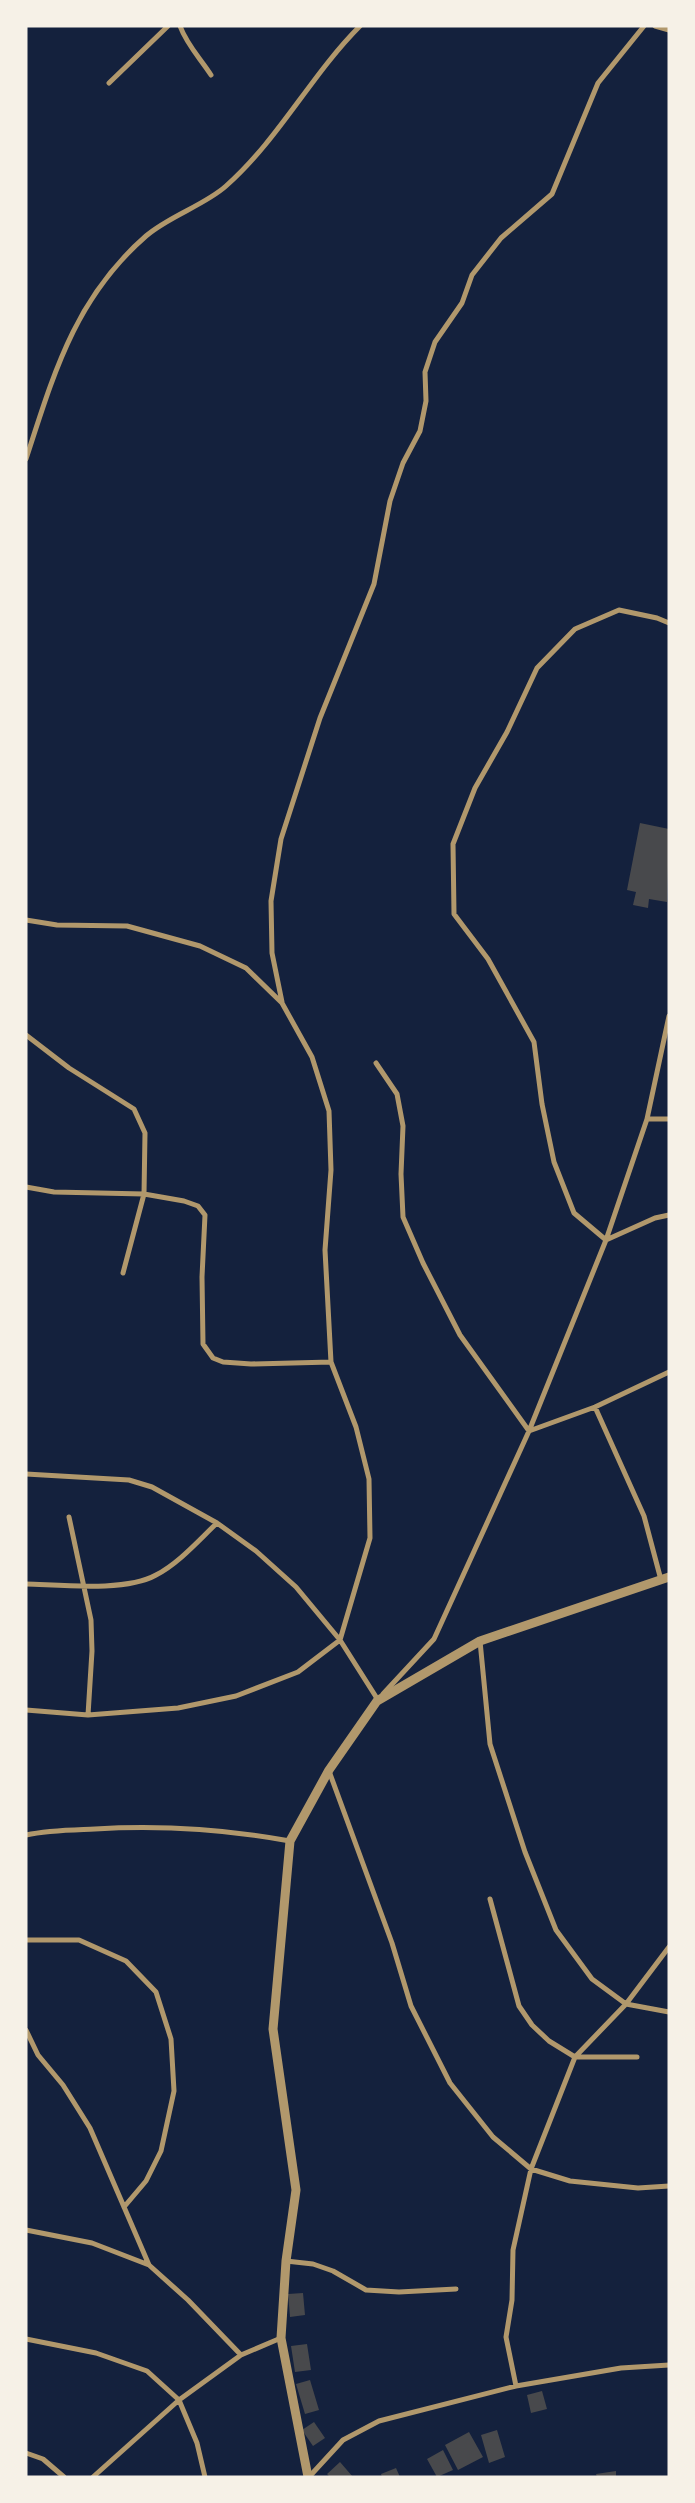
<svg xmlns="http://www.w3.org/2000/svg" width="695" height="2503" font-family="Lato,sans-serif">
	<rect width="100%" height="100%" fill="#14213d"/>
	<path fill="#48494c" d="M640 823 669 829 667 902 649 899 648 908 633 905 636 892 627 890Z
		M303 2293 305 2315 290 2317 288 2294Z
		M307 2344 311 2370 295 2372 291 2346Z
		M310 2380 319 2410 305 2414 296 2384Z
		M542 2391 547 2409 531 2413 527 2395Z
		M314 2422 325 2438 313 2446 302 2430Z
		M497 2430 505 2457 489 2463 481 2435Z
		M469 2432 483 2457 458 2470 445 2445Z
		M443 2450 453 2470 437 2477 427 2459Z
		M340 2462 353 2477H330L327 2474Z
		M396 2468 400 2477H382L381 2474Z
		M616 2471V2477H597L596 2474Z"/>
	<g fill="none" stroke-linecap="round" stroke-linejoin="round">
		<path stroke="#b1986c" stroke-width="5" d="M180 26C187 45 200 58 211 75
			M655 26 669 30
			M109 83 168 26
			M26 459C54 373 75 298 146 236 169 216 205 205 226 186 279 139 311 75 360 26
			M669 623 657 618 619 610 575 629 537 668 507 732 475 788 453 844 454 914 488 959 534 1042 542 1104 554 1162 574 1213 606 1240 655 1218 669 1215
			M26 920 57 925 127 926 200 946 246 968 282 1003 312 1057 329 1111 331 1170 325 1250 331 1362 356 1427 369 1479 370 1538 340 1640 298 1672 236 1696 178 1708 88 1715 26 1710
			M282 1002 272 953 271 901 281 839 320 718 374 584 390 501 403 463 420 431 426 401 425 372 435 342 462 303 472 275 501 238 552 194 598 83 644 26
			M26 1035 69 1068 134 1109 145 1133 144 1194 123 1273
			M376 1063 397 1094 403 1126 401 1174 403 1217 423 1263 460 1335 529 1431 595 1407 669 1372
			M647 1119H669
			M26 1187 54 1192 144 1194 184 1201 198 1206 205 1215 202 1277 203 1344 213 1358 223 1362 251 1364 331 1362
			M595 1407 644 1516 661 1580
			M26 1474 129 1480 152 1487 217 1523 256 1551 296 1587 340 1640 378 1700
			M69 1517 91 1620 92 1651 88 1715
			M26 1584C61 1585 126 1592 156 1575 179 1563 198 1541 217 1523
			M480 1641 490 1744 525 1852 556 1930 592 1979 626 2004 669 2012
			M383 1694 434 1639 529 1431 606 1240 647 1119 669 1016
			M329 1771 392 1943 411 2006 450 2083 493 2137 531 2169 570 2181 638 2188 669 2186
			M26 1835C49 1830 72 1830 95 1829 162 1825 224 1829 290 1841
			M490 1899 519 2006 532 2025 549 2041 575 2057H637
			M26 1940H79L126 1961 156 1992 171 2039 174 2091 161 2151 146 2181 124 2207
			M26 2030 38 2055 63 2085 90 2128 149 2265 188 2300 241 2355
			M26 2230 92 2243 149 2265
			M286 2261 313 2264 333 2271 366 2290 399 2292 456 2289
			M26 2339 96 2353 147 2371 179 2400 197 2443 205 2477
			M516 2386 506 2337 512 2300 513 2250 531 2169 575 2057 626 2004 669 1947
			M26 2453 43 2459 64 2477
			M93 2477 179 2400 241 2355 281 2338
			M309 2477 343 2440 379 2421 516 2386 621 2368 669 2365"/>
		<path stroke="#b1986c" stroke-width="9" d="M308 2477 281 2338 286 2261 296 2190 273 2029 290 1841 329 1770 377 1701 480 1641 669 1577"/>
	</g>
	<rect width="695" height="2503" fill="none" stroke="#f6f1e7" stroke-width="55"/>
</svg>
